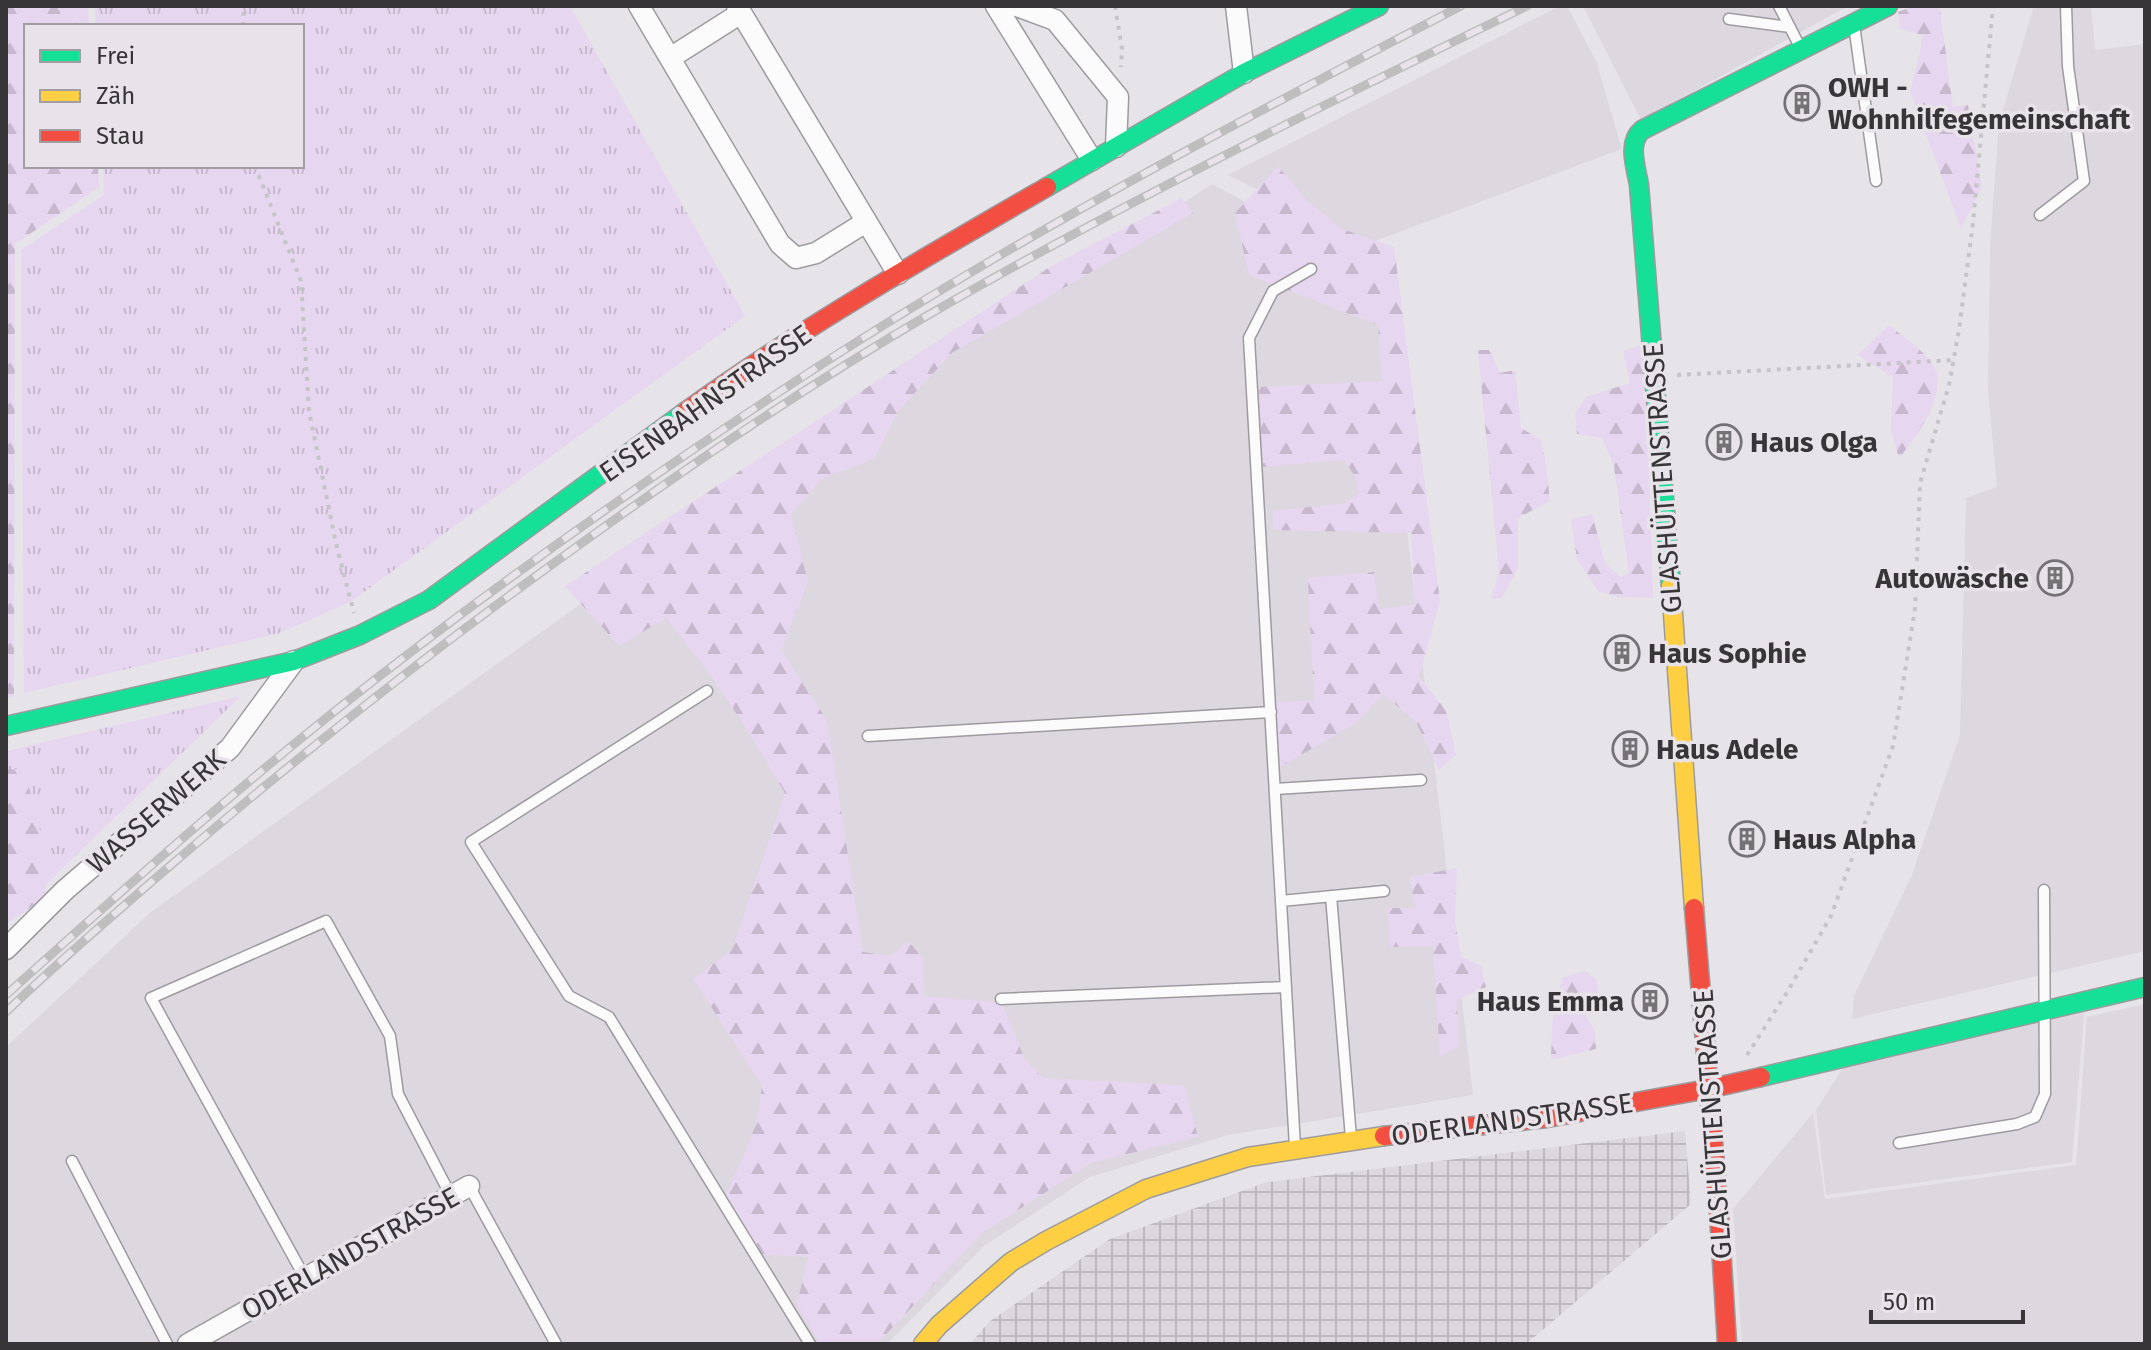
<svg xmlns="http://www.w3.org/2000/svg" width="2151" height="1350" font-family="'Fira Sans',sans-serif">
	<defs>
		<pattern id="industrial-grid" width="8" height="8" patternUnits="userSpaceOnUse" patternTransform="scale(2)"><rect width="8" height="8" fill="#ddd7e0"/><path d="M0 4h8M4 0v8" fill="none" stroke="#beb9c1"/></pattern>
		<pattern id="grass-tufts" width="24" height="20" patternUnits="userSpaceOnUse" patternTransform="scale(2)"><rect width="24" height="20" fill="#e7d6f0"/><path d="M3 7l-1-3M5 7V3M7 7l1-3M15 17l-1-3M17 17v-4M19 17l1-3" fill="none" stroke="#c7b8ce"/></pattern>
		<pattern id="forest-firs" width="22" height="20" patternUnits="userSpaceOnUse" patternTransform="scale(2)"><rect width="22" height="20" fill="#e7d6f0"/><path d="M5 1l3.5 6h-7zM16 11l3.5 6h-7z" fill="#c7b8ce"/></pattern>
	</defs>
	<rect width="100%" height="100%" fill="#e6e4e8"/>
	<path fill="#ddd7e0" d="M1560 6H1567L1596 61 1622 149 1367 244 1228 175Z
		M1583 6H1848L1641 120Z
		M2034 6H2091L2095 50 2145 44V951L1852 1019 1854 996 1912 875 1960 735 1966 498 1997 487 1988 391 1990 246 1999 123Z
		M1212 184 1377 273 1473 1095 1228 1135 1090 1177 985 1245 887 1344H6V1047L151 912 710 511Z
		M2145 1004V1344H1742L1733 1209 1813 1113 1825 1199 2076 1165 2087 1017Z
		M2084 1013 2072 1162 1826 1195 1816 1110 1844 1066Z"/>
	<path fill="url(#industrial-grid)" d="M1685 1131 1691 1204 1526 1344H970L989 1322 1110 1239 1267 1182Z"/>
	<path fill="url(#grass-tufts)" d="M95 6H570L745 316 350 602 280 633 24 693 21 250 104 195 103 166H302V26H96Z
		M241 696 6 923V751Z"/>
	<path fill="url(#forest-firs)" d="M6 6H88L89 26H26V166H98L99 187 15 244 14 697 6 698Z
		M1915 6H1936L1940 10 1953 107 1968 105 1982 187 1961 229 1910 91 1919 57 1922 35 1900 29 1898 12Z
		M1278 166 1307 201 1342 229 1394 247 1440 601 1419 677 1446 710 1456 755 1439 770 1416 722 1383 694 1356 723 1280 767 1275 703 1314 700 1308 578 1374 572 1379 609 1415 604 1411 533 1273 530V511L1346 503 1359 493 1356 478 1344 460 1263 467 1259 387 1382 381 1378 325 1249 275 1235 213Z
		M1182 198 1193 213 952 353 898 411 874 459 821 479 791 515 808 582 781 650 827 720 863 952 891 956 908 941 923 958 924 996 1002 1003 1025 1060 1043 1078 1184 1085 1198 1137 1093 1162 982 1233 877 1344H820L797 1304 808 1257 754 1254 721 1207 750 1140 757 1120 762 1085 693 979 732 950 785 793 744 725 710 674 666 618 619 646 565 586 1053 265Z
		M1889 325C1901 335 1924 351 1932 363 1952 389 1916 438 1899 458L1891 432 1893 377 1858 355Z
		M1645 344 1653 598 1617 597 1598 591 1577 559 1571 519 1592 514 1605 563 1620 577 1629 573 1614 466 1602 438 1577 434 1575 413 1586 397 1630 383 1623 351Z
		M1478 350H1490L1500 373 1515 370 1521 428 1541 440 1545 458 1550 501 1518 518V568L1502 598 1491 599 1499 572Z
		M6 769 23 770 43 841 46 897 6 924Z
		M1457 868 1455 922 1461 956 1481 966 1486 987 1457 1000 1458 1046 1440 1057 1433 946 1390 947 1388 908H1416L1409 877Z
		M1584 971 1596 979 1601 1003 1584 1012 1595 1031 1596 1049 1551 1060 1552 1023 1562 978Z"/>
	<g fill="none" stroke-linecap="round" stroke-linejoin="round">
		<defs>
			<path id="lane" d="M1779 6 1800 47
				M1729 19 1790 27
				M1854 25 1876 181
				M2040 215 2084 181 2068 66 2066 6
				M707 691 471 842 569 996 609 1017 810 1344
				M868 736 1271 712
				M1275 789 1421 780
				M1331 896 1351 1138
				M1281 901 1384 891
				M1001 999 1286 987
				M1899 1143 2017 1124 2035 1117 2045 1094 2044 890
				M1295 1147 1249 338 1273 291 1311 269
				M72 1161 167 1344
				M469 1186 556 1344
				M305 1278 151 998 326 921 390 1036 398 1094 451 1196"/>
			<path id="street" d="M639 6 780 244 796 258 816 253 866 222
				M737 6 898 274
				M996 6 1092 160
				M1017 6 1055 20 1118 97 1116 147
				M1236 6 1244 73
				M670 58 741 13
				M6 949 65 890 230 748 294 661
				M188 1344 469 1186"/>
			<path id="fast" d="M1047 187 1244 73 1379 6
				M1671 586 1639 185C1636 167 1627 143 1642 130L1888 6
				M6 726 294 661 360 635 429 600 685 412
				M1761 1077 2145 987"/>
			<path id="slow" d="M1671 586 1694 908
				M923 1344 939 1325 1011 1262 1046 1241 1146 1189 1248 1157 1384 1136"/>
			<path id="jam" d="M685 412C800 329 924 258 1047 187
				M1694 908 1719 1214 1727 1344
				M1384 1136 1547 1118 1708 1089 1761 1077"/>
		</defs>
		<use href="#lane" stroke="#9d9b9e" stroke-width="13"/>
		<use href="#street" stroke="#9d9b9e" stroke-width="23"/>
		<use href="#fast" stroke="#9d9b9e" stroke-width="21"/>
		<use href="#slow" stroke="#9d9b9e" stroke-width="21"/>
		<use href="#jam" stroke="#9d9b9e" stroke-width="21"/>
		<path stroke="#c5c4c6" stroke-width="4" stroke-dasharray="4 6" stroke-linecap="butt" d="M1115 6 1122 49 1121 67
			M243 26 244 6
			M255 166 301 281 309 411 337 548 354 613
			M1677 375 1954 360
			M1747 1055 1786 994 1831 916 1893 746 1915 609 1920 483 1949 385 1959 330 1973 223 1993 6"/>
		<use href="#lane" stroke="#fbfbfc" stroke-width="10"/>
		<use href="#street" stroke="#fbfbfc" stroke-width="20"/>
		<use href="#fast" stroke="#16e098" stroke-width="18"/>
		<use href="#slow" stroke="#ffcf43" stroke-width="18"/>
		<use href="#jam" stroke="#f24e42" stroke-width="18"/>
		<defs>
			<path id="rail" d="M6 995C114 898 222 801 335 711 490 588 653 474 819 366 1025 233 1243 119 1461 6
				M6 1012C57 963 111 917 164 871 283 769 405 671 532 579 661 485 792 394 930 314 1124 202 1326 104 1527 6"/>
		</defs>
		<use href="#rail" stroke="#bfbebf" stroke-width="9"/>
		<use href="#rail" stroke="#e7e3e9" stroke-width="6" stroke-dasharray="18" stroke-linecap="butt"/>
	</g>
	<defs>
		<symbol id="building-ring" viewBox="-11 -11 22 22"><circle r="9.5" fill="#e7e3e9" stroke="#747275" stroke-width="1.5"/><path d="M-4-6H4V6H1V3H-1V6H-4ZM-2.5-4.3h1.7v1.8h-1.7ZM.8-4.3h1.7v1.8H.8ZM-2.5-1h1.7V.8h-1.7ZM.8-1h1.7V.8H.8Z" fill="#747275"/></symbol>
	</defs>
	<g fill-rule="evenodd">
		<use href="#building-ring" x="1782" y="83" width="40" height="40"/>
		<use href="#building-ring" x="1704" y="422" width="40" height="40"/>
		<use href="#building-ring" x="2035" y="558" width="40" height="40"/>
		<use href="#building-ring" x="1602" y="633" width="40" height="40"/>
		<use href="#building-ring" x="1610" y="729" width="40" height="40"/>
		<use href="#building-ring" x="1727" y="819" width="40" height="40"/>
		<use href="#building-ring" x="1630" y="981" width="40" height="40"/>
	</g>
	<g text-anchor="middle" stroke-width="7" stroke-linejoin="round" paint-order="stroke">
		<g font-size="28" font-weight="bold" fill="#373537" stroke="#e7e3e9" text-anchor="start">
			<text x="1828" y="97">OWH -<tspan x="1828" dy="32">Wohnhilfegemeinschaft</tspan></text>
			<text x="1750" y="452">Haus Olga</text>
			<text x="2029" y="588" text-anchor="end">Autowäsche</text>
			<text x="1648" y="663">Haus Sophie</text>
			<text x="1656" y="759">Haus Adele</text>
			<text x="1773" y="849">Haus Alpha</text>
			<text x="1624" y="1011" text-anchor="end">Haus Emma</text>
		</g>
		<g font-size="28" fill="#373537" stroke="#e7e3e9">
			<text transform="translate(705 403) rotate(-35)" y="10">EISENBAHNSTRASSE</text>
			<text transform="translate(1662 478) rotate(-94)" y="10">GLASHÜTTENSTRASSE</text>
			<text transform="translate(156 811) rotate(-41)" y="10">WASSERWERK</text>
			<text transform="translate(1512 1119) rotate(-8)" y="10">ODERLANDSTRASSE</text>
			<text transform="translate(1712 1124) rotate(-94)" y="10">GLASHÜTTENSTRASSE</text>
			<text transform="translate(350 1253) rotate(-29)" y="10">ODERLANDSTRASSE</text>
		</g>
	</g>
	<rect width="2151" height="1350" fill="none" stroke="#373537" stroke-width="16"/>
	<rect x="24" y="24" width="280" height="144" fill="#e7e3e9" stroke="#a19da2" stroke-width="2"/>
	<rect x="40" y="50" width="40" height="12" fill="#16e098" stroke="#a19da2" stroke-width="2"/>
	<text x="96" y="64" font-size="24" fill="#373537">Frei</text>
	<rect x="40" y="90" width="40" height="12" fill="#ffcf43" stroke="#a19da2" stroke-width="2"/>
	<text x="96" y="104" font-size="24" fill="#373537">Zäh</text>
	<rect x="40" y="130" width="40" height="12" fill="#f24e42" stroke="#a19da2" stroke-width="2"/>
	<text x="96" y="144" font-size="24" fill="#373537">Stau</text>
	<path d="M1871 1310v12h152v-12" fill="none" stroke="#373537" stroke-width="4"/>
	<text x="1883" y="1310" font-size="24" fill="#373537" stroke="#e7e3e9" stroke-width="6" paint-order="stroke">50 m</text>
</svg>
